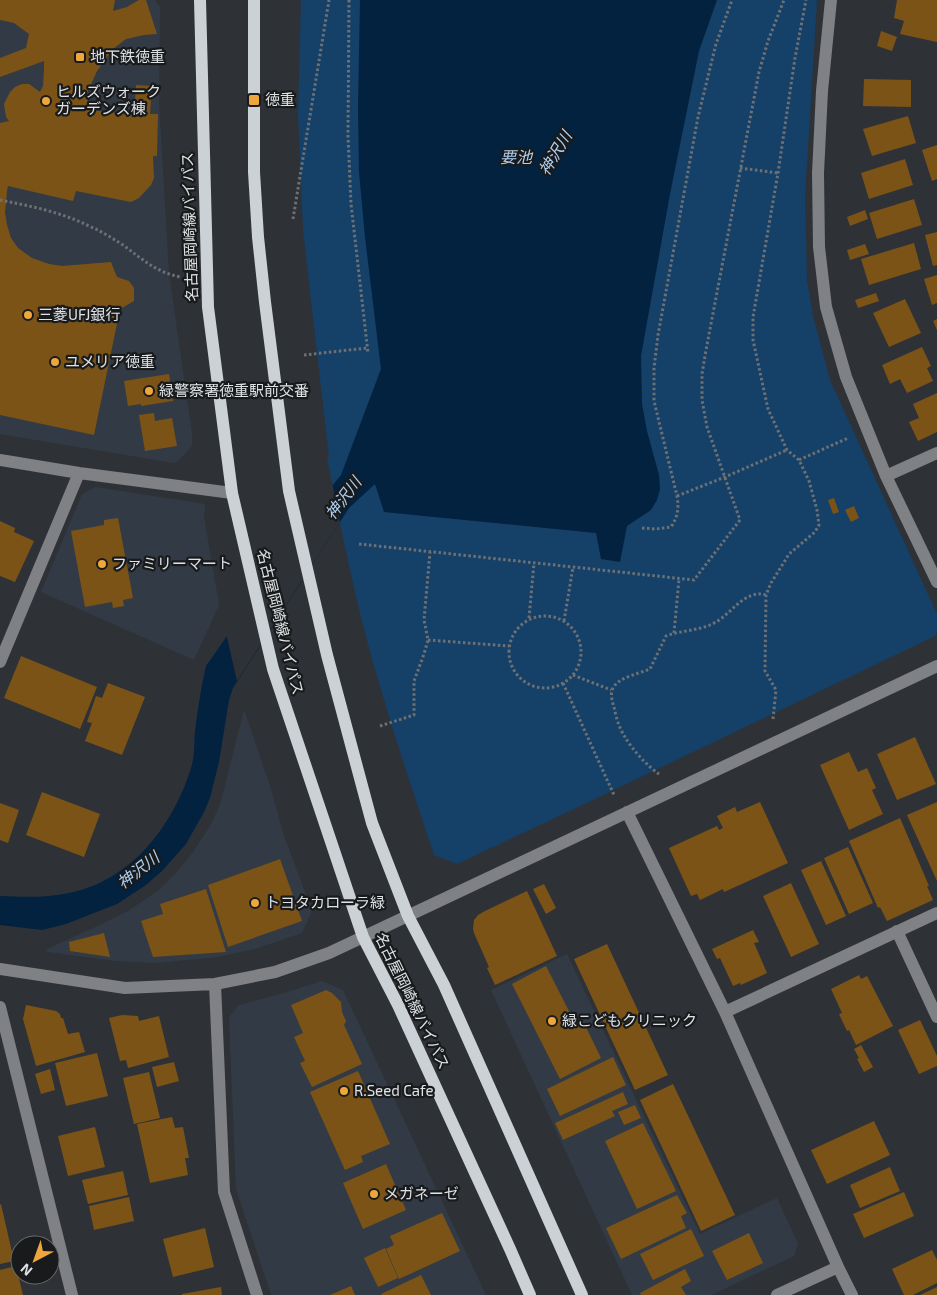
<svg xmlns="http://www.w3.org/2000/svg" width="937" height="1295" font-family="'Exo 2','Noto Sans JP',sans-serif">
	<rect width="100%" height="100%" fill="#2e3237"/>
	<path fill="#323b45" d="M0 0H155L160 7 159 104 169 274 192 434V446L178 461 174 463 0 434Z
		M95 487 205 504 204 517 219 605 194 660 41 592 82 494Z
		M244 710 271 789 283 833 312 911 302 933 255 949 217 957 157 963 116 961 49 952 45 950 102 924 128 911 159 890 177 872 194 851 211 824 221 802Z
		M567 954 700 1234 777 1198 798 1244 794 1256 711 1295H632L491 990Z
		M322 981 343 990 486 1295H271L236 1189 229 1017 239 1005 281 994Z"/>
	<path fill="#154067" d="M301 0H817L805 197 807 281 813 316 830 380 937 614V632L935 636 572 810 457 864 434 855C412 789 390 723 371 655 353 590 340 524 327 458L329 457 303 230 298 112Z"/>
	<path fill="#022240" d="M360 0H717L699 51 670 194 641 356 642 404 647 431 659 475 660 489 657 500 651 510 627 526 620 562 601 559 596 533 384 512 375 484 349 508 233 688 229 700 219 762 210 798 204 812 186 844 162 871 146 885 117 904 66 924 42 930 0 925V896C22 897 47 898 69 893 131 881 173 826 191 768 195 756 194 742 195 730 198 708 201 687 206 666L333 485 341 475 381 369 365 237 359 172 358 108Z"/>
	<path fill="#2e3237" d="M332 482 340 522 237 681 226 633Z"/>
	<path fill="#7b5317" d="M0 0H115L113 11 127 7 139 0H146L157 34 144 35 126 39 113 49 97 71 88 91 87 99 91 110 134 115 136 85 152 86 150 114H158L157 156H153L154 178 151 185 139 198 131 202 76 191 73 201 8 186 7 191 5 212 7 225 11 238 18 248 32 258 49 264 62 266 111 262 117 277 129 281 134 288V301L120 309 94 435 0 415V123L9 121 6 117 4 104 10 92 15 87 22 84H29L40 92 43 86 44 70V61L0 77V58L26 48 29 34 14 23 0 20Z
		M897 0H937V42L900 34 904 21 894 18Z
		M881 31 897 37 892 51 877 46Z
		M864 79 911 80V107L863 106Z
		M908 116 916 143 872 156 863 129Z
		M937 145V179L932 181 922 150Z
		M905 159 913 185 869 199 861 173Z
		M914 199 922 225 877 239 869 213Z
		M865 210 868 219 850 226 847 217Z
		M937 232V265L933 266 925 235Z
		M914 243 921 269 869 285 861 259Z
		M865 244 869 254 850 260 847 250Z
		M937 275V303L932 305 924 279Z
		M876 293 879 301 858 308 855 300Z
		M905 299 921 333 889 347 873 313Z
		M937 319V330L933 321Z
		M922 347 931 366 927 368 933 381 907 393 900 379 890 384 882 365Z
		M169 374 173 401 141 406V404L128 406 124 381Z
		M937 393V432L918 441 909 422 919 418 913 404Z
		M154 413 155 421 172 418 177 446 145 451 139 415Z
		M834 498 839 512 833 514 828 500Z
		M854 506 859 518 851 522 845 510Z
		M118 518 133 598 123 600 124 606 113 608 112 602 85 607 71 531 104 525V520Z
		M0 521 15 528 14 532 34 541 15 582 0 576Z
		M21 656 97 687 80 729 4 698Z
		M108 683 145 697 122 755 85 741 92 723 87 722 96 696 102 698Z
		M915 737 936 784 897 800 877 754Z
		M849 752 858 772 867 768 876 788 872 790 883 814 849 830 820 765Z
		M42 792 100 814 84 857 26 835Z
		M760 802 788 863 724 892 723 889 700 900 697 894 691 896 669 848 717 826 719 830 723 828 717 816 735 807 737 812Z
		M937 802V881L907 815Z
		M0 803 19 810 8 843 0 840Z
		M900 818 929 886H927L933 900 887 921 880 907 878 908 849 841Z
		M848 847 873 903 849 914 824 858Z
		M280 859 302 921 228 947 208 885Z
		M821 861 846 916 826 925 801 870Z
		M791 883 819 944 791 957 763 896Z
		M544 884 556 908 546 914 533 889Z
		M206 889 226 952 153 957 141 921 163 914 160 904Z
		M527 891 557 956 495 985 487 968 489 967 474 933 473 929 474 920 478 915 483 912Z
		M753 930 759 942 754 943 767 973 741 985 740 983 733 986 720 958 717 959 712 949Z
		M104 933 110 957 70 951 69 942Z
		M607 944 668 1075 635 1090 574 959Z
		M546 966 575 1023 582 1019 601 1058 560 1079 512 984Z
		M859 975 861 979 867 976 893 1026 856 1045 849 1030 847 1031 839 1014 842 1013 831 989Z
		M326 990 332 993 341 1002 342 1012 346 1021 344 1025 362 1064 312 1087 300 1063 305 1061 294 1037 303 1033 291 1005Z
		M26 1005 56 1011 60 1014 61 1018H63L68 1034 79 1032 85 1052 36 1066 23 1019Z
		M122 1015 138 1016 139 1021 159 1016 169 1057 128 1068 126 1060 120 1061 109 1018Z
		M920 1020 937 1056V1066L919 1074 898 1030Z
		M861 1045 873 1067 864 1072 857 1059 859 1058 854 1049Z
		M97 1053 108 1096 66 1106 55 1063Z
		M613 1057 626 1085 560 1116 547 1089Z
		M174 1062 179 1081 157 1087 152 1067Z
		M50 1069 55 1090 41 1094 35 1074Z
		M358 1071 390 1144 361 1156 363 1162 345 1170 310 1092Z
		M149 1072 160 1118 134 1124 123 1078Z
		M673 1084 735 1215 701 1231 640 1100Z
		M623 1092 628 1104 612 1111 615 1116 563 1140 555 1123Z
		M635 1105 641 1118 624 1125 618 1112Z
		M172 1117 175 1128 183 1127 189 1158H185L188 1175 150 1183 137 1124Z
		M874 1121 890 1155 827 1184 811 1150Z
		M643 1123 676 1191 637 1209 605 1141Z
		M95 1127 105 1167 68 1176 58 1136Z
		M386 1164 406 1210 363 1229 343 1183Z
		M890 1167 900 1191 860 1208 850 1185Z
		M123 1171 128 1195 88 1204 82 1180Z
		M904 1192 914 1216 864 1238 853 1214Z
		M677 1195 687 1213 681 1216 686 1228 621 1259 606 1228Z
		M129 1197 134 1221 94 1230 89 1206Z
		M1 1204 14 1261 0 1264V1205Z
		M442 1213 460 1251 399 1279 386 1249 394 1245 390 1236Z
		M205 1228 214 1267 173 1277 163 1239Z
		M691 1229 704 1256 653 1280 640 1254Z
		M749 1233 763 1263 727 1280 712 1251Z
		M385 1248 398 1278 378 1287 364 1258Z
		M932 1250 937 1260V1283L913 1295H904L892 1269Z
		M16 1266 23 1295H0V1270Z
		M685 1269 691 1281 681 1287 686 1295H641L640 1293Z
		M421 1275 431 1295H382L381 1294Z
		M351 1286 355 1295H330Z
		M221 1287 222 1295H182V1294Z
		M937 1287V1295H920Z"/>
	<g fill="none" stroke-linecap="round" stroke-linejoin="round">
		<path stroke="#6d7175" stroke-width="3" stroke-dasharray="2.5 2.5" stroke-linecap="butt" d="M349 0 348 136 351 204 368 353
			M740 168 778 173
			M0 200C30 206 61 212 89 226 101 231 112 238 123 245 142 259 156 272 180 277
			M293 219 329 0
			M304 355 367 348
			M799 460 848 438
			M677 496 725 477 787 450
			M642 528 656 529 671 527C678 516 679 509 677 496L654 401V368L658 335 698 117 716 44 732 0
			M359 544 694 580 740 520 707 427 702 400V374L706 350 759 72 768 41 784 0
			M509 652a36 36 0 1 1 72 0a36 36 0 1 1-72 0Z
			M529 618 534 563
			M564 621 573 567
			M674 633 679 579
			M428 640 509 646
			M573 675 611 690
			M563 683 614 795
			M773 719 776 690 765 671 766 595 771 583 789 554 815 532 819 525 817 510 809 481 799 460 787 450 768 409 753 340V317L778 173 795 58 806 0
			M380 726 414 715V681L424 654 428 640 424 620 430 552
			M659 774C647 766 632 749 625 737 619 728 616 717 614 707 612 701 610 694 613 688 619 677 638 674 650 669L666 636C682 630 700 631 716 622 732 613 745 589 766 595"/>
		<path stroke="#7f8184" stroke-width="12" d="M831 0 822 91 818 173 819 247 826 307 846 377 886 476 937 582
			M0 460 79 473 232 493
			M886 476 937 453
			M0 662 79 473
			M627 812 725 1012 838 1267 777 1295
			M897 931 937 1017
			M0 969 125 988 215 984 275 972 329 953 363 937 937 666
			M215 984 224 1192 257 1295
			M0 1007 72 1295
			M725 1012 937 913
			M838 1267 852 1295"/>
		<path stroke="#ccd1d6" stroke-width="12" d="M200 0 208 307 232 493 273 669 363 937 398 1005 510 1249 530 1295
			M254 0V172L258 237 265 302 289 491 327 655 372 823 408 916 444 985 582 1295"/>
	</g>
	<g fill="#efa73d" stroke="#181a1c" stroke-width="2">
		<rect x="75" y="52" width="10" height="10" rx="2.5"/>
		<rect x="248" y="94" width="12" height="12" rx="2.5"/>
		<circle cx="46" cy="101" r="5"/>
		<circle cx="28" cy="315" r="5"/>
		<circle cx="55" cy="362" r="5"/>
		<circle cx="149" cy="391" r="5"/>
		<circle cx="102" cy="564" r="5"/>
		<circle cx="255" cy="903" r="5"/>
		<circle cx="552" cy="1021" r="5"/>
		<circle cx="344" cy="1091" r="5"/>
		<circle cx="374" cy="1194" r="5"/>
	</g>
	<g text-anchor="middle" stroke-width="4.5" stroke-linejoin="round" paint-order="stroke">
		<g font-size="15" fill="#dfe2e5" stroke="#181a1c" text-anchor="start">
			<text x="90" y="62">地下鉄徳重</text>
			<text x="56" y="97">ヒルズウォーク<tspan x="56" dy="17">ガーデンズ棟</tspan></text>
			<text x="265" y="105">徳重</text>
			<text x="38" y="320">三菱UFJ銀行</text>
			<text x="65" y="367">ユメリア徳重</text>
			<text x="159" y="396">緑警察署徳重駅前交番</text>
			<text x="112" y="569">ファミリーマート</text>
			<text x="265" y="908">トヨタカローラ緑</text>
			<text x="562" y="1026">緑こどもクリニック</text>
			<text x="354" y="1096">R.Seed Cafe</text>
			<text x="384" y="1199">メガネーゼ</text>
		</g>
		<g font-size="15" fill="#dfe2e5" stroke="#181a1c">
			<text transform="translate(190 227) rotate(-92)" y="5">名古屋岡崎線バイパス</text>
			<text transform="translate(280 622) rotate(76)" y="5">名古屋岡崎線バイパス</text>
			<text transform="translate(412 1001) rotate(64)" y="5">名古屋岡崎線バイパス</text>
		</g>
		<g font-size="16" font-style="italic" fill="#afcfef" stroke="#181a1c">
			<text transform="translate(555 153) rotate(-59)" y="6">神沢川</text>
			<text x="516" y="163">要池</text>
			<text transform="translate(343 498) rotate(-53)" y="6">神沢川</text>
			<text transform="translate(138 870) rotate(-38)" y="6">神沢川</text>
		</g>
	</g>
	<g transform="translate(35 1260) rotate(221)"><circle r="24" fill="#181a1c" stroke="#686a6c"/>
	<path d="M0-4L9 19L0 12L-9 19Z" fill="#efa73d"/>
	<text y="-8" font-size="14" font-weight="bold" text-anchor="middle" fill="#dfe2e5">N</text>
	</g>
</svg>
